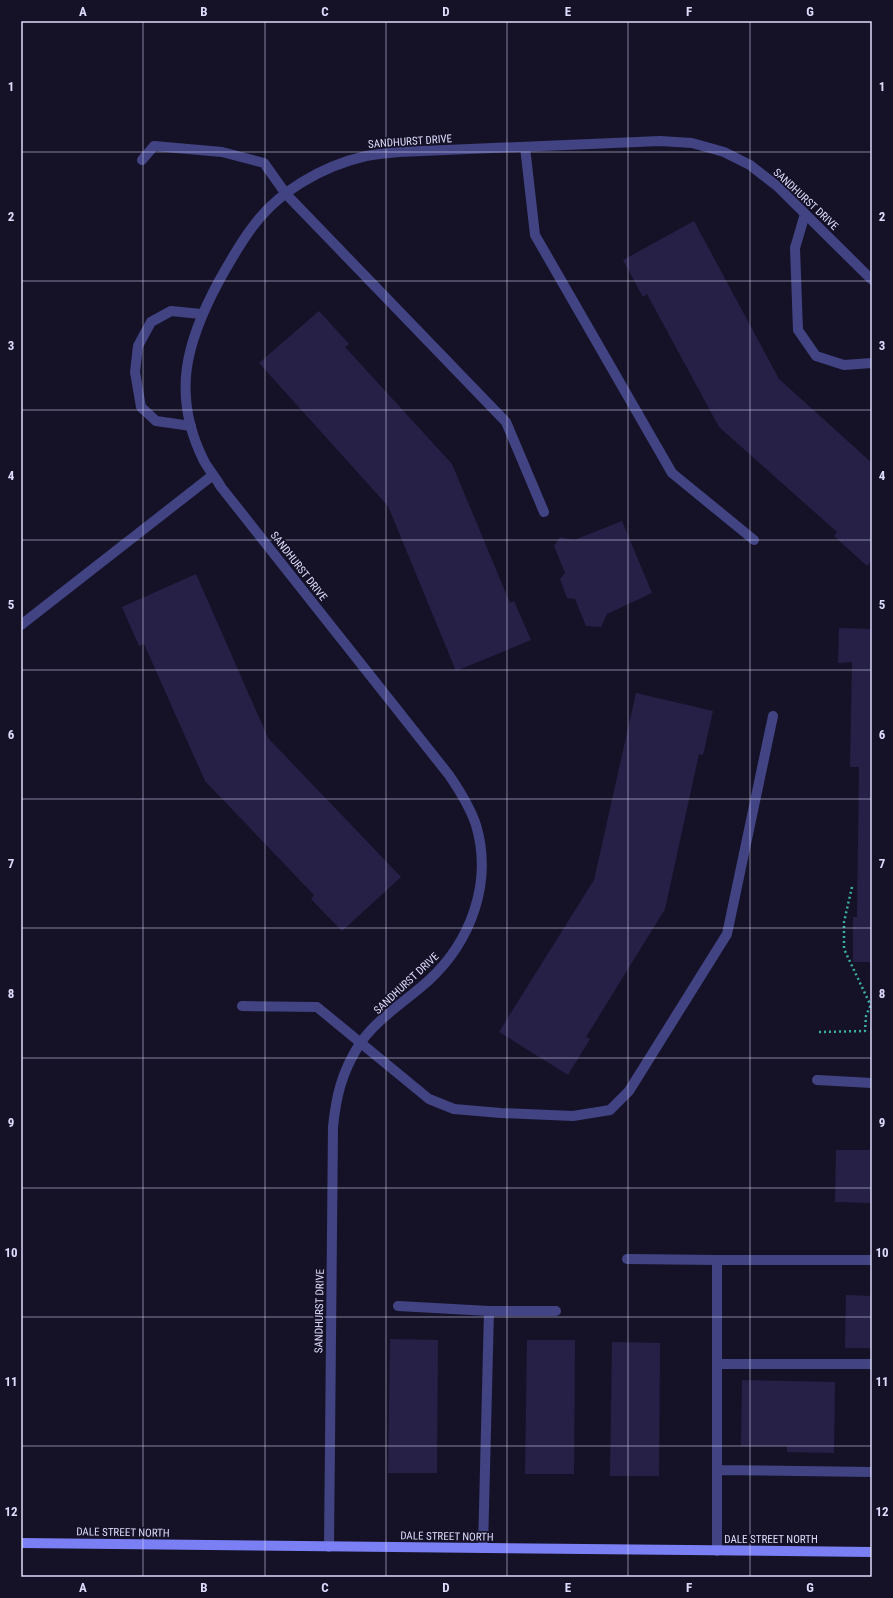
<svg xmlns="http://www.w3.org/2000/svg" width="893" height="1598" font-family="'Roboto Condensed',sans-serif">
	<rect width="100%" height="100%" fill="#151228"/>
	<path fill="#262047" d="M694 221 779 379 872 463V560L867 566 834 536 837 532 719 427 647 294 643 297 623 260Z
		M319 311 349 344 345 347 452 464 510 603 514 601 531 640 456 671 388 506 259 363Z
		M622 521 652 593 607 614 601 627 586 626 575 599 567 598 560 579 565 573 554 546 560 537 574 540Z
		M196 574 268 738 401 877 342 931 311 899 314 895 205 781 144 644 139 646 122 607Z
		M839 628 872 629V962H853V917H857L859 767H850L852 662 838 663Z
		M636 693 713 711 703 755 699 754 665 909 586 1037 590 1039 568 1075 499 1032 594 880Z
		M836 1150H872V1203L835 1202Z
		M846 1295 872 1296V1348H845Z
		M390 1339 438 1340 437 1473H388Z
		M527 1340H575L574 1474H525Z
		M612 1342 660 1343 659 1476H610Z
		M742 1380 835 1382 834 1453 787 1452V1446H741Z"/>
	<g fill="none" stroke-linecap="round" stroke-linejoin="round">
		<path stroke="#3bb1a4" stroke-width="2.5" stroke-dasharray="2 3" stroke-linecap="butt" d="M852 887 844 922V949L870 1004
			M819 1032 865 1031 866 1016 872 1002"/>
		<path stroke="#424383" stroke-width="10" d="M525 147 535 235 672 473 754 540
			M142 160 154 146 222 152 264 163 286 194 506 422 544 512
			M805 214 795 248 798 330 816 356 844 365 872 363
			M191 426 156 421 141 407 135 372 138 346 151 322 171 311 201 314
			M21 625 213 475
			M242 1006 317 1007 429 1099 454 1109 501 1113 573 1116 610 1110 629 1091 727 934 773 716
			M817 1080 872 1083
			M627 1259 717 1260
			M398 1306 489 1311H556
			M717 1364V1260H872
			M717 1470 872 1472
			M483 1548 489 1311
			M717 1551V1364H872"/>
		<path stroke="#424383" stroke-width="10" d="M329 1547 333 1127C336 1096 342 1072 359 1045 375 1020 406 1001 428 981 471 942 493 882 476 825 470 807 460 791 449 775L221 487C216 478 209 470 204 461 171 395 186 342 219 281 229 263 239 245 251 229 277 192 322 166 366 156 377 154 388 153 399 152L660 141 692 143 724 152 750 165 777 186 872 280"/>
		<path stroke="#7b7ff4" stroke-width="10" d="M21 1543 872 1552"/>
	</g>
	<path fill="none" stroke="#dedcfc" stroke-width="1" stroke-opacity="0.55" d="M143 21V1577M265 21V1577M386 21V1577M507 21V1577M628 21V1577M750 21V1577M21 152H872M21 281H872M21 410H872M21 540H872M21 670H872M21 799H872M21 928H872M21 1058H872M21 1188H872M21 1317H872M21 1446H872"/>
	<g text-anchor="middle" stroke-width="3.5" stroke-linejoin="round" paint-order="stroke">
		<g font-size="11" fill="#dedcfc" stroke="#151228">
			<text transform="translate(410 141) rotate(-4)" y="4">SANDHURST DRIVE</text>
			<text transform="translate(806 199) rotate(43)" y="4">SANDHURST DRIVE</text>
			<text transform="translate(299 566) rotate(52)" y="4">SANDHURST DRIVE</text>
			<text transform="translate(406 983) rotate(-43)" y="4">SANDHURST DRIVE</text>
			<text transform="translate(319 1311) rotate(-89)" y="4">SANDHURST DRIVE</text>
			<text transform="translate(123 1532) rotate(1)" y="4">DALE STREET NORTH</text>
			<text transform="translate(447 1536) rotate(1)" y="4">DALE STREET NORTH</text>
			<text x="771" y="1543">DALE STREET NORTH</text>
		</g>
	</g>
	<rect width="893" height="1598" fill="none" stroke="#151228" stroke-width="44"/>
	<rect x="22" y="22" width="849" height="1554" fill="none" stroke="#dedcfc" stroke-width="1.5"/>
	<g font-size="13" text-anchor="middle" font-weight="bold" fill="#dedcfc">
		<text x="83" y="16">A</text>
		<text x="204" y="16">B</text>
		<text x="325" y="16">C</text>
		<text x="446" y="16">D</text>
		<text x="568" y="16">E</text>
		<text x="689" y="16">F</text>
		<text x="810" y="16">G</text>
		<text x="11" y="91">1</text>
		<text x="882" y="91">1</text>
		<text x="11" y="221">2</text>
		<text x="882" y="221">2</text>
		<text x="11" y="350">3</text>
		<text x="882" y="350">3</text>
		<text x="11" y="480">4</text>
		<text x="882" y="480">4</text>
		<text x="11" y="609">5</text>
		<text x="882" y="609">5</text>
		<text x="11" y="739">6</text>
		<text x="882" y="739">6</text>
		<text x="11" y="868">7</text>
		<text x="882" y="868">7</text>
		<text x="11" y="998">8</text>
		<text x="882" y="998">8</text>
		<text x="11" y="1127">9</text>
		<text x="882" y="1127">9</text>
		<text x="11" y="1257">10</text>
		<text x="882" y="1257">10</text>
		<text x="11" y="1386">11</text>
		<text x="882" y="1386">11</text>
		<text x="11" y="1516">12</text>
		<text x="882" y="1516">12</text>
		<text x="83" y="1592">A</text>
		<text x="204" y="1592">B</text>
		<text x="325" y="1592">C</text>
		<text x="446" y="1592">D</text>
		<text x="568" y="1592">E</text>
		<text x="689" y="1592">F</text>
		<text x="810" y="1592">G</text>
	</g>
</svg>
